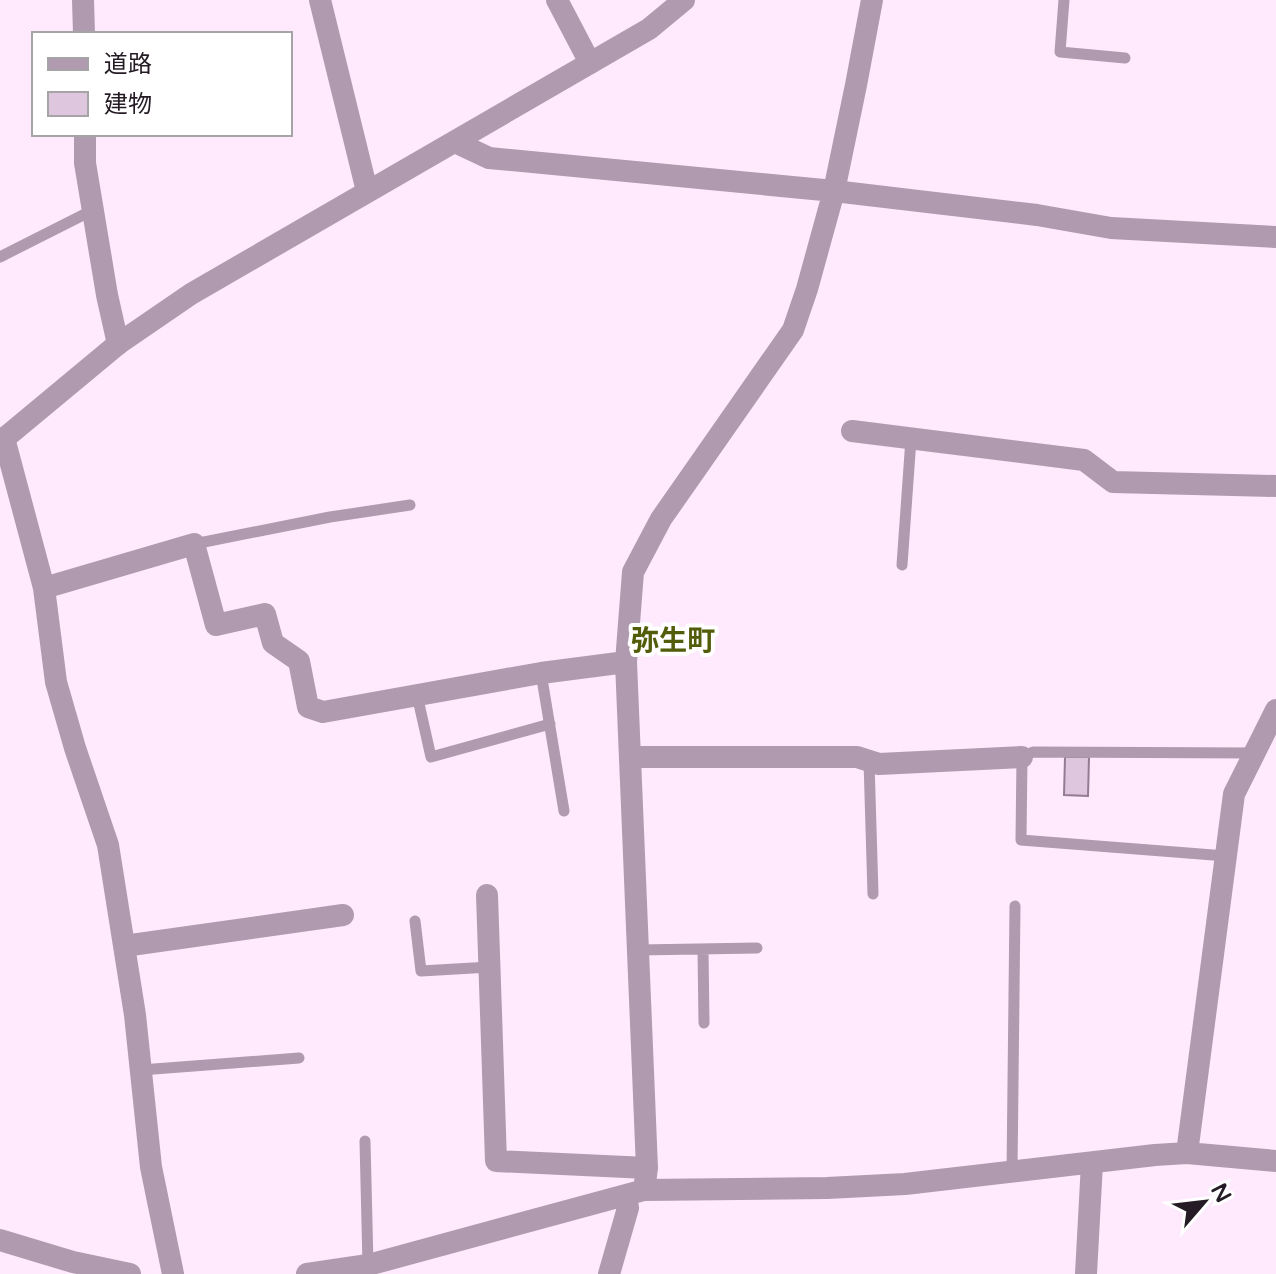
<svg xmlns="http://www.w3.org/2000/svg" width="1276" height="1274" font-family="'Varela Round','Noto Sans JP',sans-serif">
	<rect width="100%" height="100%" fill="#fee9fd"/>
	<path fill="#dfc6df" stroke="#937c93" stroke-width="2" d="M1065 757H1089L1088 796 1064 795Z"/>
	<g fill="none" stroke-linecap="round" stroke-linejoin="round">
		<path stroke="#af9aaf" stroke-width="11" d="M1064 0 1060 52 1125 58
			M0 257 93 210
			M194 544 330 517 410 505
			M902 565 911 439
			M541 673 564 811
			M417 695 431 757 550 724
			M869 761 873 894
			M1226 856 1021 840 1022 757 1033 752 1254 753
			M415 921 421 971 490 967
			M703 949 704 1023
			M639 950 757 948
			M141 1070 299 1058
			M365 1141 368 1265
			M1012 1172 1015 906"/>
		<path stroke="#af9aaf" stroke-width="22" d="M83 0 84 34
			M320 0 367 191
			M557 0 590 63
			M85 134V163L107 295 118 344
			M455 142 489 158 834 191 1037 215 1111 228 1276 237
			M852 431 1084 460 1113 482 1276 486
			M4 438 44 588 56 682 75 748 108 845 135 1015 151 1167 173 1274
			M44 588 194 544 216 625 265 614 273 643 299 661 308 707 323 712 541 673 626 662
			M630 757H857L879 764 1022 757
			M487 895 496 1161 647 1168
			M124 946 343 915
			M1187 1153 1234 794 1276 710
			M644 1190 647 1168 626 662 633 572 661 519 793 330 807 289 834 191 856 85 872 0
			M0 1240 73 1262 130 1274
			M307 1274 368 1265 644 1190 827 1188 905 1184 1155 1155 1187 1153 1276 1161
			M609 1274 628 1208 626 1195
			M1086 1274 1092 1163"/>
		<path stroke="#af9aaf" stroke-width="22" d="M0 442 118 344 191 294 649 29 684 0"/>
	</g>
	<g text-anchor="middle" stroke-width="8" stroke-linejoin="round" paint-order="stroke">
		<g font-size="28" font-weight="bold" fill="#535d09" stroke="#fff">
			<text x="673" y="650">弥生町</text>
		</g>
	</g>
	<rect x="32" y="32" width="260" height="104" fill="#ffffff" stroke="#a7a4a7" stroke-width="2"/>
	<rect x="48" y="58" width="40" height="12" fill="#af9aaf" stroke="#a7a4a7" stroke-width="2"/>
	<text x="104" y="72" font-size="24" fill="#241b24">道路</text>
	<rect x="48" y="92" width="40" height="24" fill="#dfc6df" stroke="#a7a4a7" stroke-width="2"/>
	<text x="104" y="112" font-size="24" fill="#241b24">建物</text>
	<g transform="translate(1204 1202) rotate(62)" stroke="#ffffff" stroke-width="6" paint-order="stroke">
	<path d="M0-6L14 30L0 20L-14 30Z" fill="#241b24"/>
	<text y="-12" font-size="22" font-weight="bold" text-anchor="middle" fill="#241b24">N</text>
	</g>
</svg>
